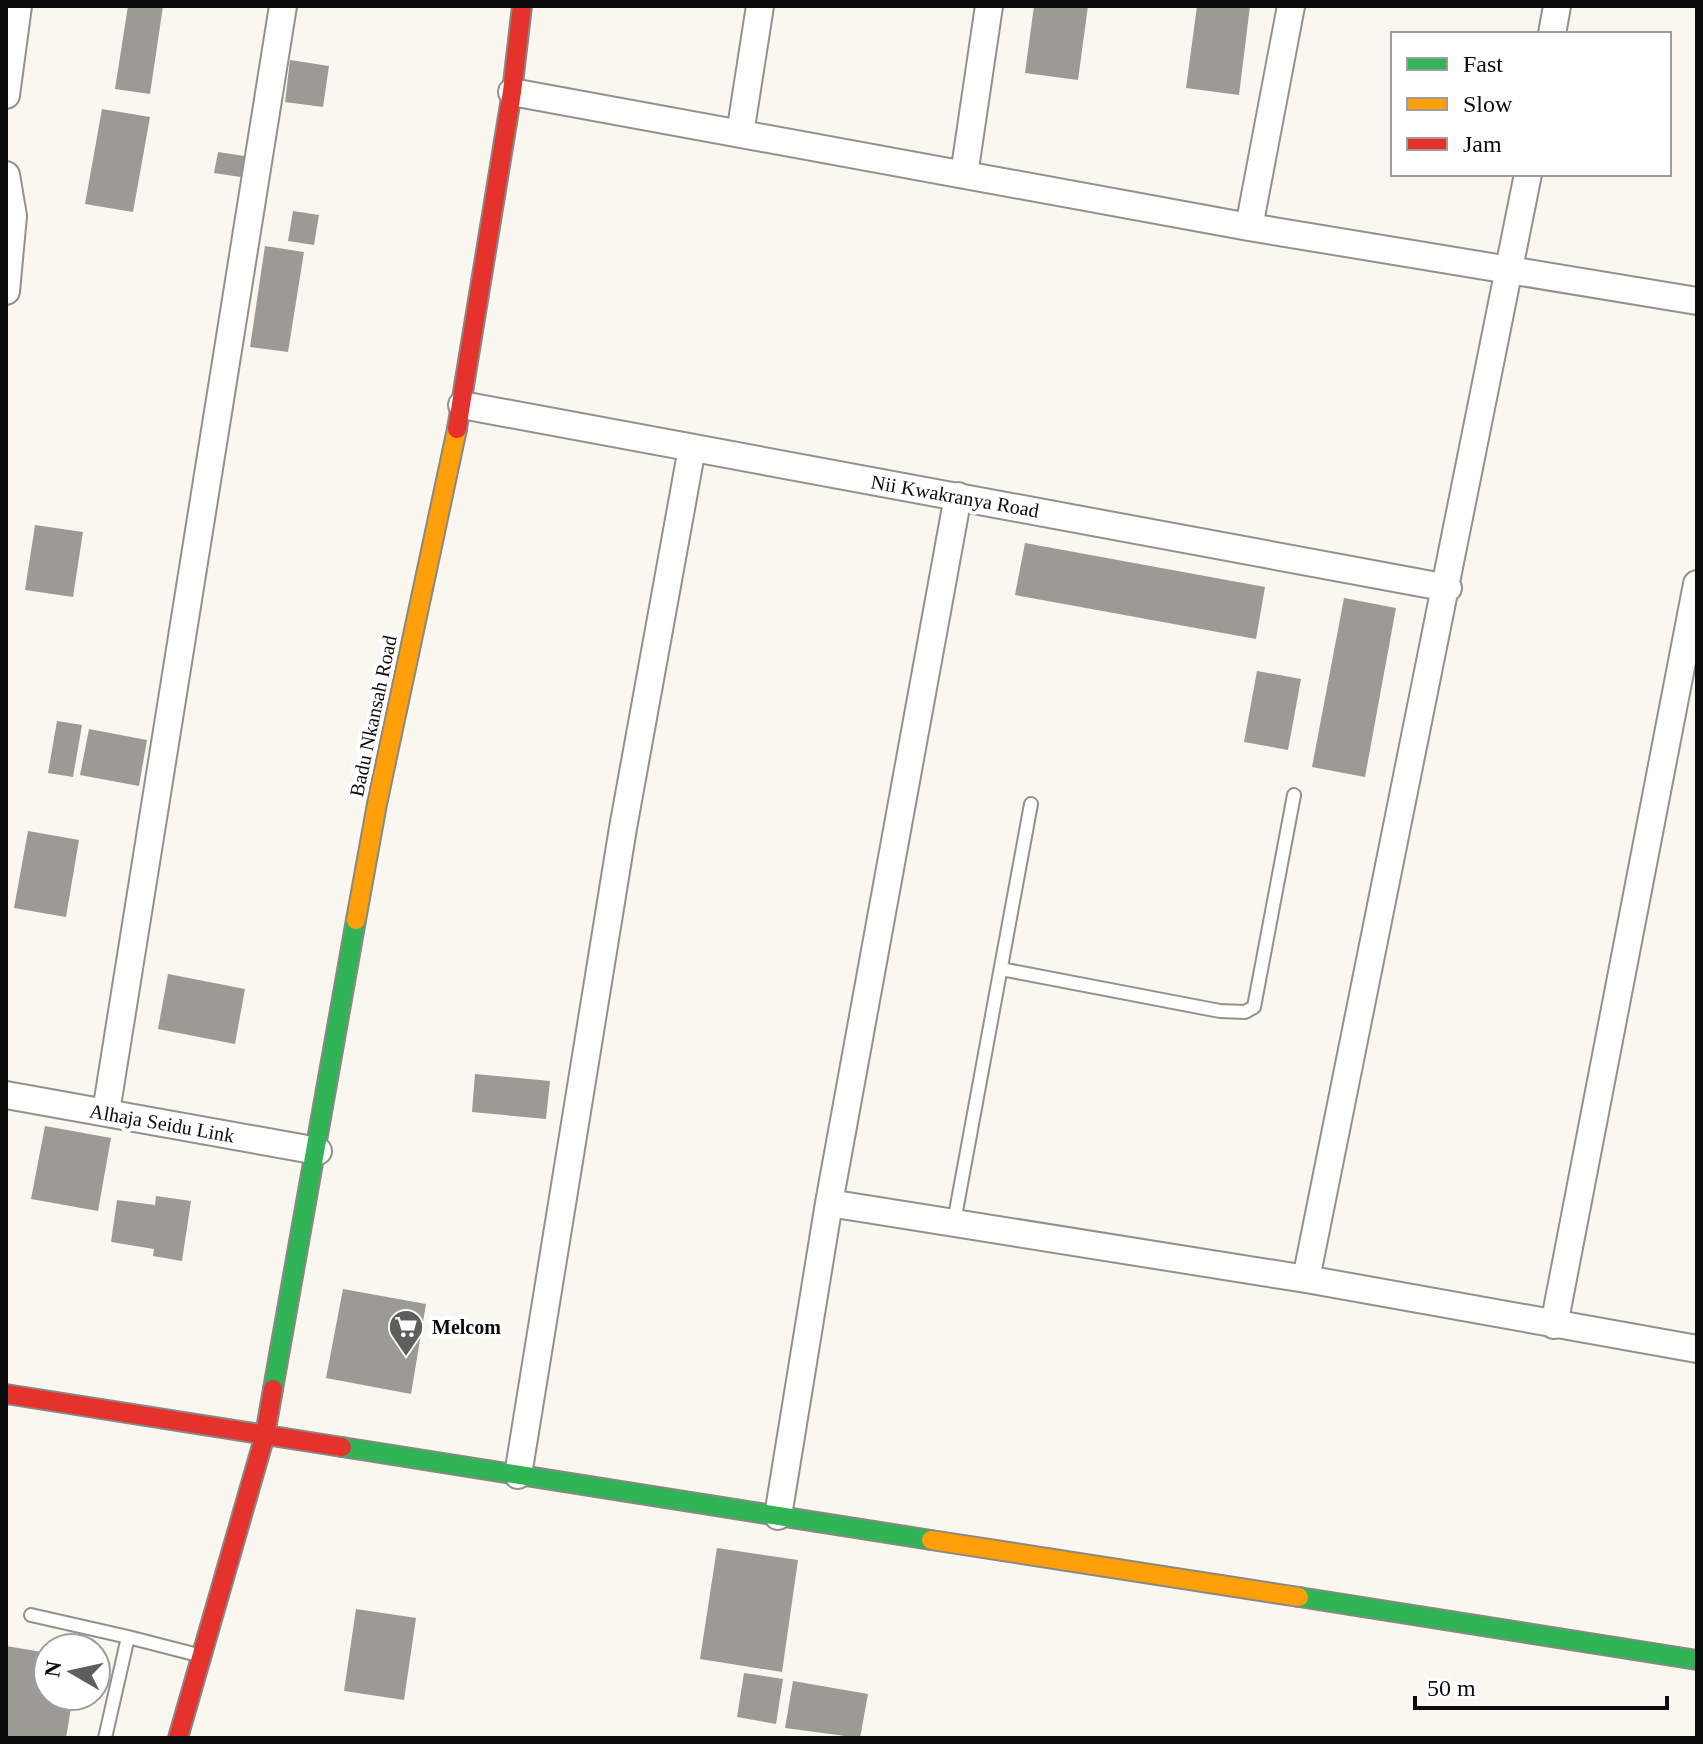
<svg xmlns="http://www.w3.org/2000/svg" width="1703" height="1744" font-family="'Times New Roman',serif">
	<rect width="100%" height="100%" fill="#f9f7ef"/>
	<path fill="#9c9a95" d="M128 6H163L150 94 115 89Z
		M1034 6H1088L1078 80 1025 73Z
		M1197 6H1250L1239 95 1186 88Z
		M290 60 329 66 323 107 285 102Z
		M102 109 150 117 133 212 85 204Z
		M218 152 251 157 247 178 214 173Z
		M293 211 319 215 314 245 288 241Z
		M265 246 304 252 288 352 250 347Z
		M35 525 83 532 73 597 25 590Z
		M1025 543 1265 587 1256 639 1015 595Z
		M1344 598 1396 608 1365 777 1312 767Z
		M1257 671 1301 679 1288 750 1244 742Z
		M57 721 82 725 73 777 48 773Z
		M89 729 147 740 139 786 80 775Z
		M28 831 79 840 66 917 14 908Z
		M168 974 245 989 235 1044 158 1029Z
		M475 1074 550 1081 546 1119 472 1112Z
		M45 1126 111 1138 98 1211 31 1199Z
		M156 1196 191 1201 182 1261 153 1256 154 1249 111 1242 117 1200 155 1205Z
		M343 1289 426 1304 411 1394 326 1378Z
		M717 1548 798 1560 782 1672 700 1659Z
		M356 1609 416 1618 404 1700 344 1691Z
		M6 1646 48 1653V1696H73L66 1738H6Z
		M744 1673 783 1679 776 1724 737 1717Z
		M793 1681 868 1694 860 1738 785 1728Z"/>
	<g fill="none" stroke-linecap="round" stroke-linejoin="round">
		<defs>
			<path id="lane" d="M1001 969 1220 1011 1245 1012 1254 1007 1294 795
				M954 1222 1031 804
				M31 1615 128 1637
				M105 1738 128 1637 198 1655"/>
			<path id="street" d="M1552 34 1557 6
				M512 92 1249 227 1697 301
				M6 95 18 6
				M740 134 760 6
				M6 175 13 216 6 291
				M964 175 989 6
				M1249 227 1291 6
				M462 405 1448 588
				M6 1095 318 1151
				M106 1112 283 6
				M829 1203 1306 1279 1697 1349
				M1306 1279 1528 174
				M1554 1325 1697 584
				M518 1475 623 828 692 448
				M778 1516 829 1203 958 496"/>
			<path id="fast" d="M273 1389 356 920
				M342 1447 931 1540
				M1299 1597 1697 1660"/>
			<path id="slow" d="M356 920 377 804 457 429
				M931 1540 1299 1597"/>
			<path id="jam" d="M457 429 512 92 522 6
				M6 1394 342 1447
				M178 1738 265 1435 273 1389"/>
		</defs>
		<use href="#lane" stroke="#92918e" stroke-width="16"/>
		<use href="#street" stroke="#92918e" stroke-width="30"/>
		<use href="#fast" stroke="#898884" stroke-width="22"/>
		<use href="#slow" stroke="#898884" stroke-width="22"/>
		<use href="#jam" stroke="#898884" stroke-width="22"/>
		<use href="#lane" stroke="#fefefd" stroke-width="12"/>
		<use href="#street" stroke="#fefefd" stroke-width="26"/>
		<use href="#fast" stroke="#30b455" stroke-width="18"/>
		<use href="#slow" stroke="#ff9f0a" stroke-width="18"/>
		<use href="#jam" stroke="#e5322d" stroke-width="18"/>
	</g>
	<defs>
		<symbol id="supermarket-pin" viewBox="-11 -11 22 30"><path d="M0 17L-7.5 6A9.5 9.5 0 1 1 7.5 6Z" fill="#5e5e5b" stroke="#fff"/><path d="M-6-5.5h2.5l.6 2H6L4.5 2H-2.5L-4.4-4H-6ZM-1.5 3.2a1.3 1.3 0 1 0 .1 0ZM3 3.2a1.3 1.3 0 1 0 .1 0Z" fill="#fff"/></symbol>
	</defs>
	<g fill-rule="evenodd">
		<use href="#supermarket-pin" x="386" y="1307" width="40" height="54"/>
	</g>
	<g text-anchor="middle" stroke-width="8" stroke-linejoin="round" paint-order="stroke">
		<g font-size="20" fill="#0b0b0b" stroke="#fff">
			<text transform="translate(955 496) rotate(10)" y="7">Nii Kwakranya Road</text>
			<text transform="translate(373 716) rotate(-78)" y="7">Badu Nkansah Road</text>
			<text transform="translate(162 1123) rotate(10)" y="7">Alhaja Seidu Link</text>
		</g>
		<g font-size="20" font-weight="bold" fill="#0b0b0b" stroke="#fff" text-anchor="start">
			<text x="432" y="1334">Melcom</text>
		</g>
	</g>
	<rect width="1703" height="1744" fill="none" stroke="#0b0b0b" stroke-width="16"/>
	<rect x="1391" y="32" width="280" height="144" fill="#ffffff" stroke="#9d9d9d" stroke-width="2"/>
	<rect x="1407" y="58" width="40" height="12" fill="#30b455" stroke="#9d9d9d" stroke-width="2"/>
	<text x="1463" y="72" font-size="24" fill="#0b0b0b">Fast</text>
	<rect x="1407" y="98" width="40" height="12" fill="#ff9f0a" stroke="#9d9d9d" stroke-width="2"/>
	<text x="1463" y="112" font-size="24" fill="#0b0b0b">Slow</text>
	<rect x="1407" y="138" width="40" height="12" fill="#e5322d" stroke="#9d9d9d" stroke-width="2"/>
	<text x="1463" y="152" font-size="24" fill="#0b0b0b">Jam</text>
	<g transform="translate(72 1672) rotate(279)"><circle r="38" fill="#ffffff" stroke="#9d9d9d" stroke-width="2"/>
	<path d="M0-6L14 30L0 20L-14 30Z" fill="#5e5e5b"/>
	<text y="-12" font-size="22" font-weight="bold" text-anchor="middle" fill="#0b0b0b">N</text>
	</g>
	<path d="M1415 1696v12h252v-12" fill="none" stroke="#0b0b0b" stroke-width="4"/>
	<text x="1427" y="1696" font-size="24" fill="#0b0b0b" stroke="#ffffff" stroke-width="6" paint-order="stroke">50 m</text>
</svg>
